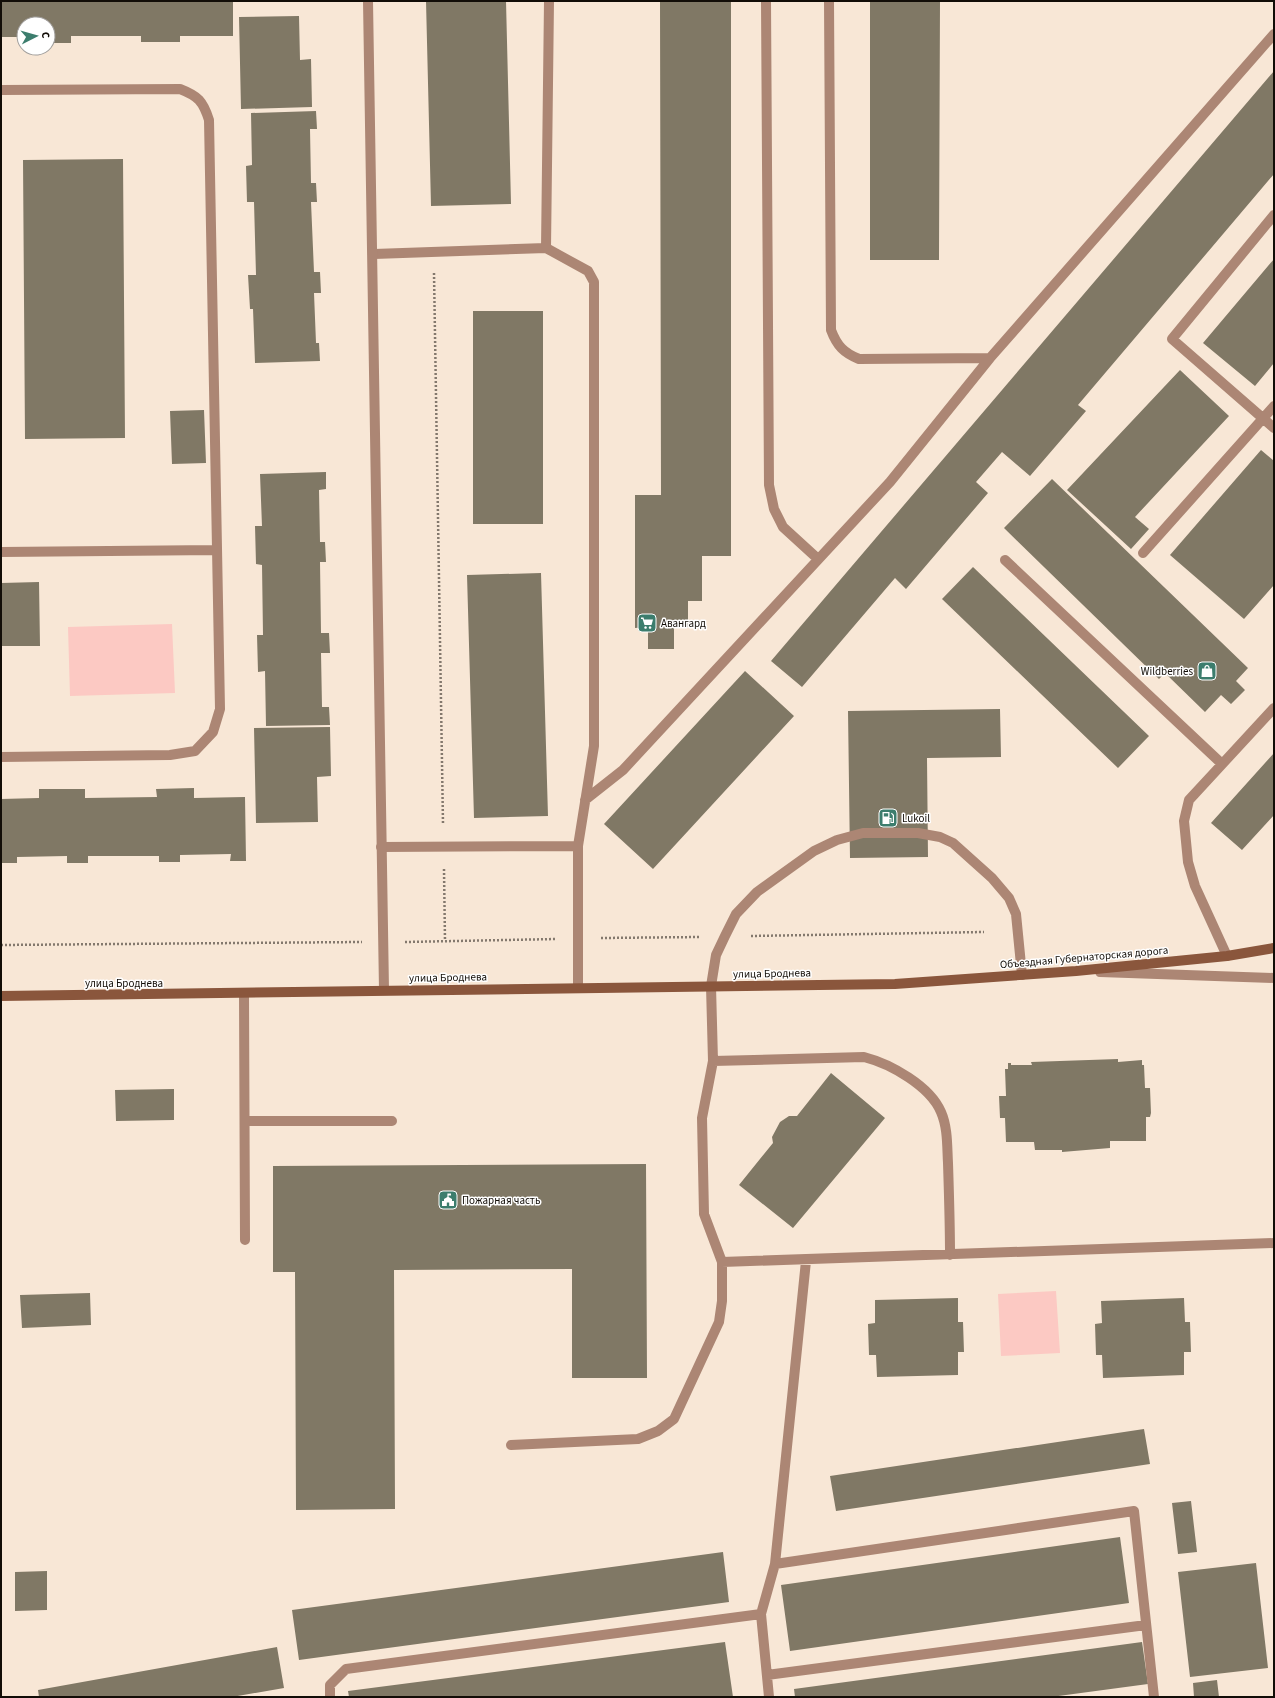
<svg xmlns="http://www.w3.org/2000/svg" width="1275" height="1698" font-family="'Source Sans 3',sans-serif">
	<rect width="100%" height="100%" fill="#f8e7d6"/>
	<path fill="#fcc9c3" d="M172 624 175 693 70 696 68 627Z
		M1056 1291 1060 1353 1001 1356 998 1294Z"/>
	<path fill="#807865" d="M1 1H233V36H180V42H141V36H71V43H48V24H24V37H1Z
		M426 1H506L511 204 431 206Z
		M660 1H731V556H702V601H688V627H674V649H648V627L635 628V495H661Z
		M870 1H940L939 260H870Z
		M299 16 300 60 311 59 312 107 241 109 239 17Z
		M1274 71V174L1078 405 1086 411 1030 476 1002 452 976 482 988 493 906 589 895 578 802 687 771 661Z
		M316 111 317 129H310L311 183H316L317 202H311L314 272H320L321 293H314L316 343H319L320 361 255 363 253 309H250L248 275H256L254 202H247L246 166 252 165 251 113Z
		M123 159 125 438 25 439 23 160Z
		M1274 259V363L1255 386 1203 343Z
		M473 311H543V524H473Z
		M1180 370 1229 416 1135 517 1149 529 1131 549 1067 490Z
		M204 410 206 463 172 464 170 411Z
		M1261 450 1274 461V585L1244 619 1170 555Z
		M326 472V489L319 490 320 542H325L326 562H320L321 633H329L330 653H321L322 707H329L330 725 266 726 265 671 258 672 257 635H263L262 565 256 564 255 526H262L260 474Z
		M1052 479 1248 668 1236 681 1245 690 1231 704 1221 695 1205 712 1165 673 1159 679 1004 528Z
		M973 567 1149 736 1118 768 942 599Z
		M541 573 548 816 474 818 467 575Z
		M39 582 40 646H1V583Z
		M745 671 794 716 653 869 604 824Z
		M1000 709 1001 757 927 758 928 857 850 858 848 711Z
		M330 727 331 776 317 777 318 822 256 823 254 728Z
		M1274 753V815L1242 850 1211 823Z
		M194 788V798L245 797 246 861H230L231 854 180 855V862H159V856H88V863H67V856L17 857V863H1V799L39 798V789H85V798L157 797 156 789Z
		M1118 1059V1062L1142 1060V1065H1144L1145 1088H1150L1151 1113 1150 1117H1146V1141H1110V1148L1062 1152V1150H1035L1034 1142H1006L1005 1118H1000L999 1096H1006L1005 1069H1008V1063H1011V1065H1032L1031 1062Z
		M831 1073 885 1118 793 1228 739 1185 773 1143 772 1137 780 1122 789 1116H797Z
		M174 1089V1120L116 1121 115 1090Z
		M646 1164 647 1378H572V1269L394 1270 395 1509 296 1510 295 1272H273V1166Z
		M90 1293 91 1325 22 1328 20 1295Z
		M958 1298V1322H963L964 1352H958V1375L877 1377 876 1355H869L868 1324 875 1323V1300Z
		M1184 1298 1185 1322H1190L1191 1352H1184V1375L1103 1378 1102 1355H1096L1095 1324 1102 1323 1101 1301Z
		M1144 1429 1150 1464 836 1511 830 1476Z
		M1191 1501 1197 1552 1178 1554 1172 1503Z
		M1120 1537 1129 1603 790 1651 781 1585Z
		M723 1552 729 1602 299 1660 292 1610Z
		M1256 1563 1268 1668 1190 1677 1178 1572Z
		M47 1571V1610L15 1611V1572Z
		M725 1642 733 1697H349L348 1691Z
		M1142 1642 1148 1684 1051 1697H795L794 1689Z
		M277 1647 284 1688 232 1697H39L38 1690Z
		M1217 1680 1219 1697H1194L1193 1683Z"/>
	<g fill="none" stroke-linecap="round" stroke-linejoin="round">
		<path stroke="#83786d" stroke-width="2.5" stroke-dasharray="2 2" stroke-linecap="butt" d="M434 273 443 824
			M444 869 445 941
			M751 936 984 932
			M601 938 700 937
			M405 942 556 939
			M1 945 362 942"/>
		<path stroke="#ac8674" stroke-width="10" d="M766 1 769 485 774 509 783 527 818 559
			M829 1 831 330C837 346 844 353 859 359L990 358
			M1 90 180 89C198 96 203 101 209 120L220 709 213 732 195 751 170 755 1 757
			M1274 215 1172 339 1274 428
			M546 248 588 271 594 282V746L578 846V988
			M374 254 546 248 549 1
			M1 552 217 550
			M1143 553 1274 406
			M1005 560 1222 764
			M585 800 623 770 890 482 990 358 1274 34
			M381 847 578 846
			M1227 956 1195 886 1188 862 1184 821 1189 800 1274 708
			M1022 975 1016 914 1009 898 992 878 953 843 940 837 918 833H863L837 840 814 851 757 892 736 914 725 936 716 955 711 986 713 1061 702 1118 704 1214 722 1262 1274 1243
			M244 993 245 1240
			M713 1061 864 1057C891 1064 930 1086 941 1112 948 1128 947 1147 948 1163 949 1194 950 1224 950 1255
			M245 1121H392
			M511 1445 638 1439 658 1431 674 1419 719 1322 722 1301V1262
			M775 1564 806 1261
			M761 1614 775 1564 1134 1511 1154 1697
			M767 1675 1146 1625
			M330 1697V1685L346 1669 761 1614 769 1697"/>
		<path stroke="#ac8674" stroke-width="10" d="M368 1C376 331 376 661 384 990
			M1100 972 1274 978"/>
		<path stroke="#8a563c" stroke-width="10" d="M1 996 895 984 1076 971 1227 956 1274 948"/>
	</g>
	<defs>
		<symbol id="supermarket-square" viewBox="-11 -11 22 22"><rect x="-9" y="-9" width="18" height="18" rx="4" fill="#3c7d6d" stroke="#fff"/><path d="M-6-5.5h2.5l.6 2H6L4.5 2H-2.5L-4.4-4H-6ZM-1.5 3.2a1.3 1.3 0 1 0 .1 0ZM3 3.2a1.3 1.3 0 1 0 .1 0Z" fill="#fff"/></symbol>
		<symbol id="shop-square" viewBox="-11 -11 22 22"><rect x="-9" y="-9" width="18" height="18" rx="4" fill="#3c7d6d" stroke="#fff"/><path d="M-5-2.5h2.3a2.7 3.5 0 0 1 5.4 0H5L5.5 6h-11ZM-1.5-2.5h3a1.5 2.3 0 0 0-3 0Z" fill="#fff"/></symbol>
		<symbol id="fuel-square" viewBox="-11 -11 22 22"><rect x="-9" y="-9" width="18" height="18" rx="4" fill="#3c7d6d" stroke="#fff"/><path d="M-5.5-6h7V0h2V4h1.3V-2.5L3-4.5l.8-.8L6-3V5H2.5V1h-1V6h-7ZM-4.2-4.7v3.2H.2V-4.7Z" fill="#fff"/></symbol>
		<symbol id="civic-square" viewBox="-11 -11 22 22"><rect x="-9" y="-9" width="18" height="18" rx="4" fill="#3c7d6d" stroke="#fff"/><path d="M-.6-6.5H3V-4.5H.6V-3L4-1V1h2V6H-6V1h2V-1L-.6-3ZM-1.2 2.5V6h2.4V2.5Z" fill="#fff"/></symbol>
	</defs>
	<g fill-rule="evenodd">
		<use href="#supermarket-square" x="636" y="612" width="22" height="22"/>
		<use href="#shop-square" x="1196" y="660" width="22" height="22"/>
		<use href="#fuel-square" x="877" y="807" width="22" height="22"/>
		<use href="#civic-square" x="437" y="1189" width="22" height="22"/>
	</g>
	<g text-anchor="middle" stroke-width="3" stroke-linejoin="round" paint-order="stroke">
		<g font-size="11" fill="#120d07" stroke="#fff" text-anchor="start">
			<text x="661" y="627">Авангард</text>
			<text x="1193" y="675" text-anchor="end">Wildberries</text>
			<text x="902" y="822">Lukoil</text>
			<text x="462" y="1204">Пожарная часть</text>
		</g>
		<g font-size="11" fill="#120d07" stroke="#fff">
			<text transform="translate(1084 957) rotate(-5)" y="4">Объездная Губернаторская дорога</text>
			<text transform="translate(772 973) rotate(-1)" y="4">улица Броднева</text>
			<text transform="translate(448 977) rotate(-1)" y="4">улица Броднева</text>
			<text x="124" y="987">улица Броднева</text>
		</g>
	</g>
	<rect width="1275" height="1698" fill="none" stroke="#120d07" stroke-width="4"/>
	<g transform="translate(36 36) rotate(84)"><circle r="19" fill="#ffffff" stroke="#a09e9c"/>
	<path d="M0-3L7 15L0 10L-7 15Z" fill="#3c7d6d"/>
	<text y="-6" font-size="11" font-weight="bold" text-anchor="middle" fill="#120d07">С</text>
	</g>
</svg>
